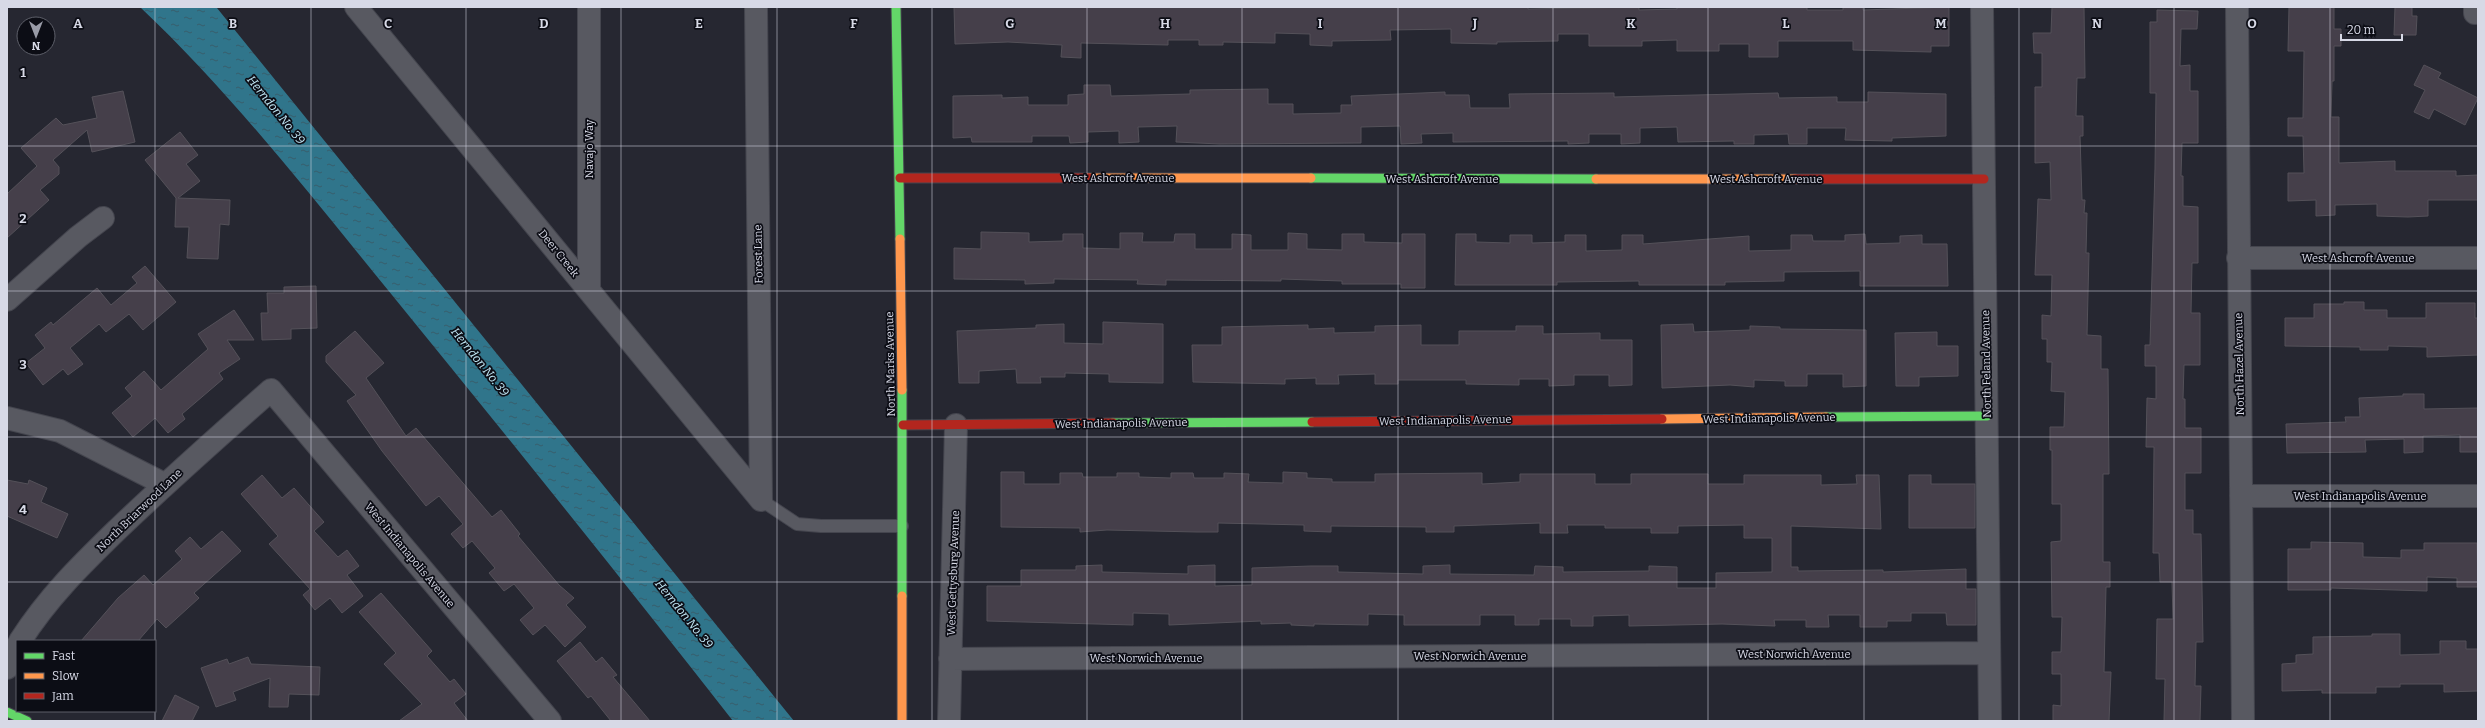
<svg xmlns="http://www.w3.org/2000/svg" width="2485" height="728" font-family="Bitter,serif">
	<defs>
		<pattern id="water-ripples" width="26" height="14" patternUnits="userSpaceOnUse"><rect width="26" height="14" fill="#30758b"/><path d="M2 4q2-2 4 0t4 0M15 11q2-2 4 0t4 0" fill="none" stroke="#375e6c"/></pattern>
	</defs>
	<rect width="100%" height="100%" fill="#262731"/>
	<path fill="url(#water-ripples)" d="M140 7 217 8 794 721H733C621 578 507 436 392 295 311 196 233 95 140 7Z"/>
	<path fill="#453f4a" stroke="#545159" d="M954 7H1528V9L1639 7V10L1677 9V7H1807V10H1843V7H1863V10L1949 7V46H1931V52L1853 50V41H1778V57H1749V44H1719V51H1677V40L1642 41V46H1589V34H1558V41L1497 42V44L1451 43V29L1390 30 1391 40 1332 41V46L1310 45V34L1275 33V43L1223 42V45H1199V40H1168V45L1081 43V58L1061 57 1062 45 1008 42 955 44Z
		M2052 7H2084L2085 78H2077L2076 116H2083V136H2080L2082 200H2085L2084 213H2087L2086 253H2089L2087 335 2101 336V369H2108L2109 474H2103V562H2110V587H2106L2104 672H2111L2109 721H2053V705L2061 706V674H2052V652H2061L2062 617H2052L2051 542 2061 541V504H2052V450H2050V427H2064L2065 392 2051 391 2052 362H2047V339H2042V315L2051 316 2052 275H2035L2038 199 2051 200 2050 162 2035 163V87H2042V53H2034L2033 33H2051Z
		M2289 7H2334V29H2341V46H2334V81H2332L2331 117H2339V163L2395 161V171H2456V176L2478 175V200H2428V216L2408 217 2377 216V204L2335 205V215L2316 216V200L2288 201V173H2304L2303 136H2288V118H2303L2304 51H2288Z
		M2395 7H2412V16H2417L2416 35H2394Z
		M2157 10 2198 11 2197 29H2181L2180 66 2190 65V91H2198V143H2182L2181 176H2183V206L2198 207V263H2192L2191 313H2200V365H2184L2183 399H2185V428H2201V473H2185V510H2193V534H2201L2203 642H2196L2195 686H2201L2200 721H2164L2165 679H2156L2157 619H2173L2172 582H2160L2159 553H2153L2154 447H2146L2147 398 2156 399V366H2145V345H2150L2155 168 2156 93H2150V22H2157Z
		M2424 65 2441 73 2438 78 2478 98 2465 125 2434 109 2429 119 2414 112 2425 90 2414 85Z
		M1084 85H1110L1111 96 1190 94V90L1268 89V104H1293V114L1341 113V105H1352L1351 96 1445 92V95H1469L1470 108H1510L1509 94 1614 93V97L1778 93 1779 98 1837 97V102H1868V92L1946 94V136L1892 138V141L1845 140 1846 128H1807V144H1789L1788 134 1754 135V144H1734V141L1678 142 1677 127 1640 128V143L1621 144V134H1589V143L1568 144V141L1453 142V133L1421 134 1422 143 1401 144 1400 126 1361 127V143L1220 144 1176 142 1177 126 1138 127 1139 142 1119 143V131L1088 132V142L1070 143 1069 136H1032V142H972L971 137 953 138V96L1002 95V98L1028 97V105H1068V95L1084 94Z
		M123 91 135 142 92 152 87 130 53 160 59 167V174L40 190 49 200 7 238V194L37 166 21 148 56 118 63 125 97 118 92 97Z
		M180 132 198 155 186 164 200 181 178 198 230 200 229 225 220 224 218 259 187 258 189 227H175L176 198 145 160Z
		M981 232 1029 233V242L1063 241V234H1083V248L1120 249V233H1143L1142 242H1174L1175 234H1195V249H1232V234L1251 235V250H1288V233L1307 234V249L1342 250V234H1364V242L1402 243V234H1425V288H1401V284H1342V281L1281 279V281L1166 280V285L1137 284 1138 280 1054 279V283L1025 284V280L954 279V248L981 249Z
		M1456 234H1476V242L1510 243V235H1532V243L1565 242V235H1586V251L1622 250V235H1643V244L1749 236V251L1791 250V235H1812L1813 241H1845V235L1865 234 1866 244 1900 243V236L1922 235V244H1947L1948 286H1860V271L1784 272V281L1725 282V285H1639V281L1557 282V285H1455Z
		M145 266 176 302 143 330 129 314 106 332 99 324 70 348 83 364 68 375 63 369 43 385 26 363 45 348 35 335 51 322 53 325 97 288 111 305 137 283 132 277Z
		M316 286 317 328 291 329V339L262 340 261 313H268L267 293H284V287Z
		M2344 302H2364V310H2387V318H2426V303H2475V318H2478V355L2427 357V347L2388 346V350H2360V347L2285 346V318H2314V304H2344Z
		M234 310 254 340H227L240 359 219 373 223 379 182 414 185 419 168 433 155 418 133 437 112 413 132 396 125 388 144 371 161 390 208 349 198 334Z
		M1103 322 1163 324V383L1109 382V374L1065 373V377H1040L1041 383H1017L1016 369 979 371V383H959L957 331 1036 328V325L1064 324V343L1103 344Z
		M1693 324 1694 332 1750 330V326L1780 327V329L1866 330V386L1843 387V374H1807V386H1785V381L1754 380V387L1730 385 1662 388 1661 325Z
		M1308 325V329L1334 328V333L1375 332V326L1421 325V345H1459V331H1516V326H1543V334L1600 333V340H1632V385L1609 386V375H1574V385L1549 386V379H1519V385L1466 384V380H1398V384H1375V374L1338 375 1339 384H1316V378L1285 379V384L1193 382 1192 345H1222V327Z
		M355 331 384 363 366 378 406 436 416 428 492 517 501 510 520 534 518 536 559 585 574 598 566 605 586 627 565 647 545 625 533 635 520 620 534 608 514 584 504 591 489 573 495 568 472 541 463 548 451 534 463 524 439 496 426 506 382 451 347 401 356 395 326 362V356Z
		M1937 332V346H1958V376L1919 377V386H1896L1895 333Z
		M2403 394H2424V409L2478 408V452H2460V435L2423 436V452L2404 453V439L2365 440 2366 452 2287 453 2286 424 2346 422 2345 417H2360L2359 398 2403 396Z
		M1001 472H1024V484H1060V473H1082L1083 477H1117V473H1139V477L1171 478V473H1193L1194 478H1224V473L1249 474 1248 482 1283 483V472L1307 473V478L1332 479V482H1375V474L1482 473V484L1520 482V474H1595V484H1631V474H1708V484H1744V475H1821V485L1857 484 1856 475H1879L1881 529 1791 526V567H1798V571L1883 570V572L1966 569V589H1976V625H1947L1946 613H1911V621H1887V627H1860V615H1828L1829 627H1806V620H1774L1775 626 1722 624 1629 626V615L1593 616V626H1571V619H1539V625H1515V615H1480V625H1404V615L1368 614V625L1314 624V626L1291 625V623L1261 624V621L1169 625V614L1133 613V625L987 621V586H1021V570H1076V566L1102 565V572L1188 574V566L1215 565V586L1252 585V568L1311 566H1338V572L1423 574V566L1450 565V574L1534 575 1535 566 1563 567V572L1649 571V566L1677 567V588H1716V573L1772 572V538H1744V525L1678 526V533H1651V528H1605V525H1567L1568 533H1540V523L1454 526V532H1426V527L1331 526V532L1304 531V525L1218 523V532H1197L1107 530 1080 532V528L1001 527Z
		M262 475 282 498 294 488 324 522 314 531 338 557 347 550 359 566 347 575 363 596 342 613 330 598 315 610 303 595 310 589 269 544 278 536 241 494Z
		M1909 475H1931V484H1975V528H1909Z
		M7 480 28 484 29 480 47 488 41 502 68 514 57 538 7 516Z
		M222 531 241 551 194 593 199 598 166 628 157 619 138 641H81L118 598 144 575 153 585 182 559 175 551 190 537 201 549Z
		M2311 542 2363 543V557L2401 558V550H2424V543H2477L2478 587H2457V578L2427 577V591L2331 588V590H2288V549H2311Z
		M381 593 432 651 427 656 450 682 454 679 466 694 454 703 468 721H399L422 704 384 664 396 653 359 612Z
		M2372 634H2400V655L2440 654V641H2466V649H2478V691L2444 692V684H2400V687H2376V693H2322V690L2282 691V664L2296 663V655L2313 654V637L2372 636Z
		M580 642 596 662 602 657 617 675 613 677 650 721H611L591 696 588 698 557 661Z
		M248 657 251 664 320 667 319 695 289 694 288 707H269L270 678 233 692 236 700 216 707 201 668 227 659 229 664Z
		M175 695 199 707 192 721H162Z"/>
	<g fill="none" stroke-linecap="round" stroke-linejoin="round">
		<defs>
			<path id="lane" d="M761 500 797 524 821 526H902"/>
			<path id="street" d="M356 7 761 500
				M589 7V290
				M756 7 761 500
				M1982 7 1990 721
				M2237 7 2243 721
				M2475 7V13
				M2238 258H2478
				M7 300 78 237 103 218
				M7 418 60 431 164 484
				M2241 496H2478
				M20 641C48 597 81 565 118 529 168 481 219 436 271 390L550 721
				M950 659 1989 653
				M7 668 17 646
				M949 721 956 425"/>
			<path id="fast" d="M896 7 900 239
				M1311 178 1596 179
				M902 390V596
				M1826 417 1987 416
				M1113 423 1312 422
				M7 712 27 721"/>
			<path id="slow" d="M1089 178H1311
				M1596 179H1795
				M900 239 902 390
				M1662 419 1826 417
				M902 721V596"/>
			<path id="jam" d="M900 178H1089
				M1795 179H1984
				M1312 422 1662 419
				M903 425 1113 423"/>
		</defs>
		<use href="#lane" stroke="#44454e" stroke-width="14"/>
		<use href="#street" stroke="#44454e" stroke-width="24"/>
		<use href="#fast" stroke="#44454e" stroke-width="11"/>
		<use href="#slow" stroke="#44454e" stroke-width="11"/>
		<use href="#jam" stroke="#44454e" stroke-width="11"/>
		<use href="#lane" stroke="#585961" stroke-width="12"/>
		<use href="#street" stroke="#585961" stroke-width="22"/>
		<use href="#fast" stroke="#63d668" stroke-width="9"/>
		<use href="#slow" stroke="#ff974d" stroke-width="9"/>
		<use href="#jam" stroke="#b3261e" stroke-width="9"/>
	</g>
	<path fill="none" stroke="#d7d9e6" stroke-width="1" stroke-opacity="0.55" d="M155 7V721M311 7V721M466 7V721M621 7V721M777 7V721M932 7V721M1087 7V721M1242 7V721M1398 7V721M1553 7V721M1708 7V721M1864 7V721M2019 7V721M2174 7V721M2330 7V721M7 146H2478M7 291H2478M7 437H2478M7 582H2478"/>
	<g text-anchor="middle" stroke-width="3.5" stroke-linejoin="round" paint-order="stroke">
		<g font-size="11" fill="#d7d9e6" stroke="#0c0d15">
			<text transform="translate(589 149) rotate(-90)" y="4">Navajo Way</text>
			<text x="1118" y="182">West Ashcroft Avenue</text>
			<text x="1442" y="183">West Ashcroft Avenue</text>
			<text x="1766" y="183">West Ashcroft Avenue</text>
			<text transform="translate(559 253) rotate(51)" y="4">Deer Creek</text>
			<text transform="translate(758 254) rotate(-91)" y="4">Forest Lane</text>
			<text x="2358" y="262">West Ashcroft Avenue</text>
			<text transform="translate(890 364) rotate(-91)" y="4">North Marks Avenue</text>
			<text transform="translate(1986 364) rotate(-91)" y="4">North Feland Avenue</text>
			<text transform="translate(2239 364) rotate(-91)" y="4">North Hazel Avenue</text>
			<text transform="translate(1769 418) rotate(-1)" y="4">West Indianapolis Avenue</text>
			<text transform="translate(1445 420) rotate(-1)" y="4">West Indianapolis Avenue</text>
			<text transform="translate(1121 423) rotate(-1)" y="4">West Indianapolis Avenue</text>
			<text x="2360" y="500">West Indianapolis Avenue</text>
			<text transform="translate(139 510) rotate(-44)" y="4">North Briarwood Lane</text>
			<text transform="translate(410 555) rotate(50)" y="4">West Indianapolis Avenue</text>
			<text transform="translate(953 573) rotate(-88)" y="4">West Gettysburg Avenue</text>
			<text x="1794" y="658">West Norwich Avenue</text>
			<text x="1470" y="660">West Norwich Avenue</text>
			<text x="1146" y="662">West Norwich Avenue</text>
		</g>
		<g font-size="12" font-style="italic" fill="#c2e9f7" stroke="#0c0d15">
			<text transform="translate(276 110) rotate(51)" y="4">Herndon No. 39</text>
			<text transform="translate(480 362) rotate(51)" y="4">Herndon No. 39</text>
			<text transform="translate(684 614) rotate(51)" y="4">Herndon No. 39</text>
		</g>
	</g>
	<g font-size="13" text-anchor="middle" font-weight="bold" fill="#d7d9e6" stroke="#0c0d15" stroke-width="3.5" stroke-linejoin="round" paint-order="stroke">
		<text x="78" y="28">A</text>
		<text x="233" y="28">B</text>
		<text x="388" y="28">C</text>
		<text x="544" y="28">D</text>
		<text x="699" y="28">E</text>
		<text x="854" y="28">F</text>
		<text x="1010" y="28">G</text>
		<text x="1165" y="28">H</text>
		<text x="1320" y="28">I</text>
		<text x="1475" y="28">J</text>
		<text x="1631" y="28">K</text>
		<text x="1786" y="28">L</text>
		<text x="1941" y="28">M</text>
		<text x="2097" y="28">N</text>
		<text x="2252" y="28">O</text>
		<text x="23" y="77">1</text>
		<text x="23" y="223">2</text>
		<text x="23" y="369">3</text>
		<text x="23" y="514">4</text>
	</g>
	<rect width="2485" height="728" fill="none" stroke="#d7d9e6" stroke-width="16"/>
	<rect x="16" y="640" width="140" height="72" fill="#0c0d15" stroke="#5d5f69"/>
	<rect x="24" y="653" width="20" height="6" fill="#63d668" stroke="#5d5f69"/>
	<text x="52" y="660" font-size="12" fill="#d7d9e6">Fast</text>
	<rect x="24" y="673" width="20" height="6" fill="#ff974d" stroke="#5d5f69"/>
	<text x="52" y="680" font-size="12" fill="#d7d9e6">Slow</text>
	<rect x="24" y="693" width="20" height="6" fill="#b3261e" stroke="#5d5f69"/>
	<text x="52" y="700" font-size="12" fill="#d7d9e6">Jam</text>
	<g transform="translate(36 36) rotate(180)"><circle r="19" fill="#0c0d15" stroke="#5d5f69"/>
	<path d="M0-3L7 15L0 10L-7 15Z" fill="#999ba7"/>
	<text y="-6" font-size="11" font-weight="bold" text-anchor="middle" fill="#d7d9e6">N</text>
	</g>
	<path d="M2341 34v6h61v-6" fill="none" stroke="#d7d9e6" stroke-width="2"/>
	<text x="2347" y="34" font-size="12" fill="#d7d9e6" stroke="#0c0d15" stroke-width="3" paint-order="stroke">20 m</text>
</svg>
